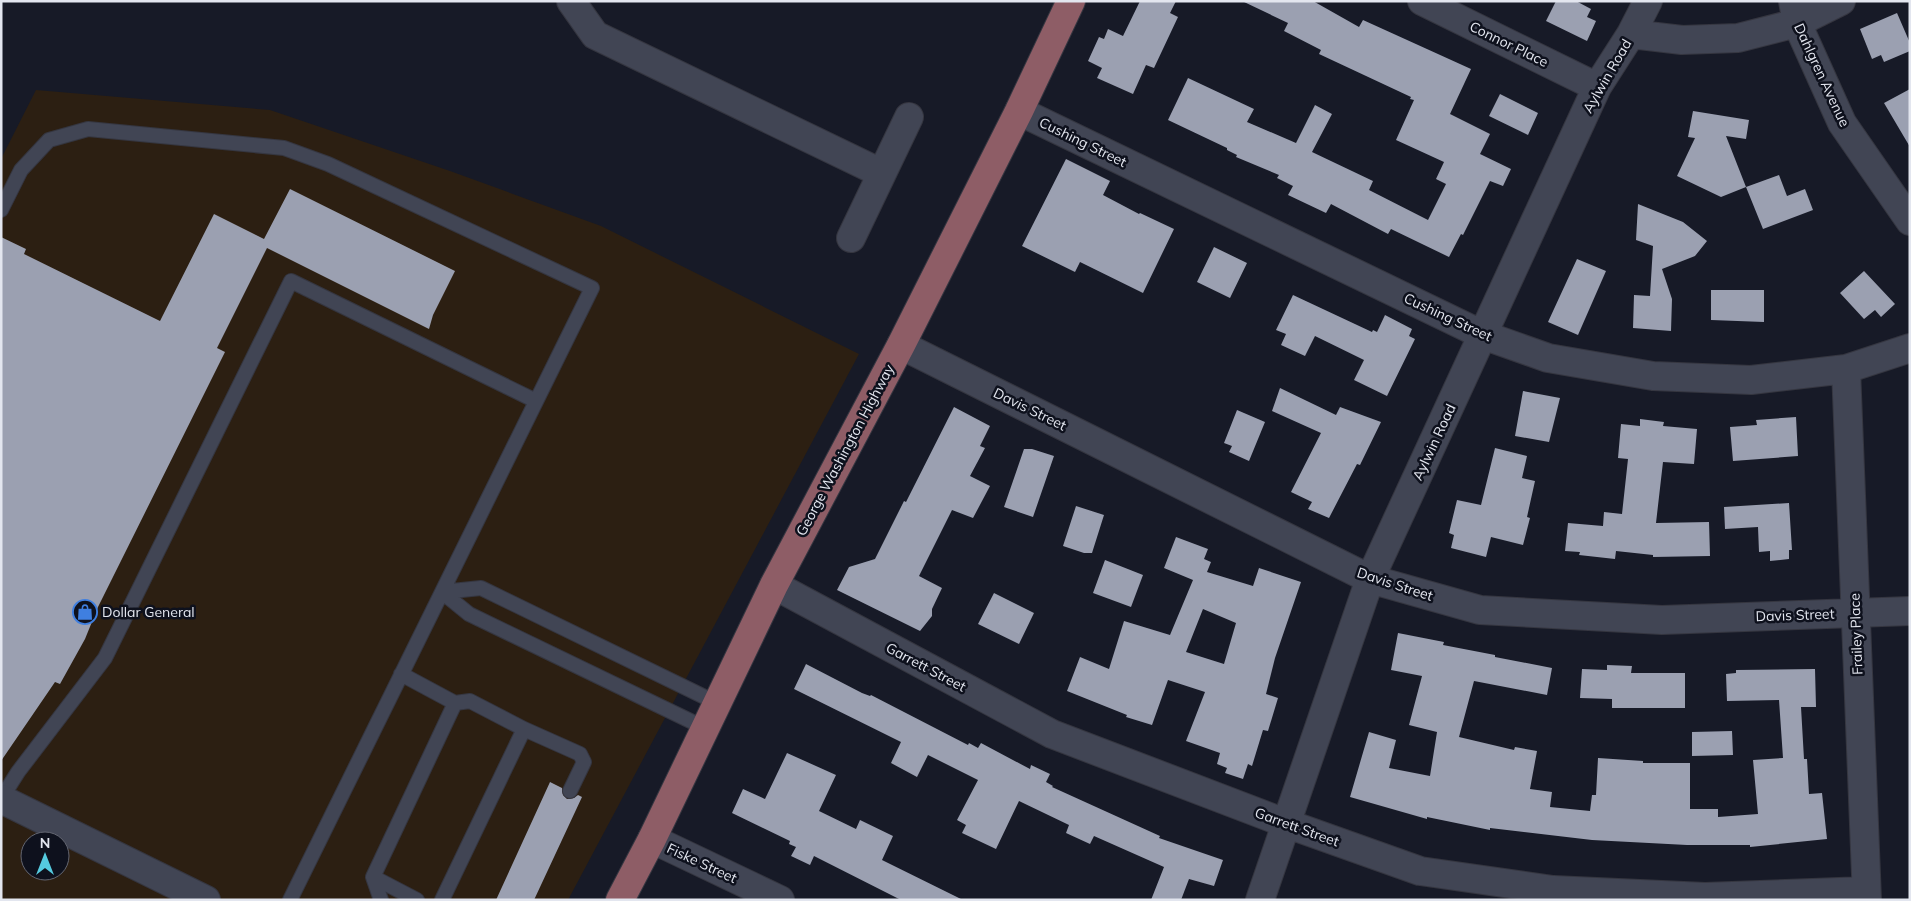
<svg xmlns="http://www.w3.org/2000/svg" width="1911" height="901" font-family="Mulish,sans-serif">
	<rect width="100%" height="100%" fill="#171a27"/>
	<path fill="#2c1f12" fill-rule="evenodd" d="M36 90 270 110 450 171 601 226 859 354 568 900H1V159ZM30 841H60V871H30Z"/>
	<path fill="#9ba0b1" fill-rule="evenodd" d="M1140 1H1176L1170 13 1178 17 1154 68 1146 65 1133 94 1097 78 1102 68 1088 61 1099 37 1104 39 1108 29 1123 36Z
		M1242 1H1313L1359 27 1363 20 1471 69 1450 114 1490 134 1480 154 1511 169 1503 186 1490 181 1463 235 1461 234 1449 257 1391 229 1388 234 1331 204 1326 213 1288 195 1293 186 1277 178 1279 175 1236 157 1237 155 1227 150V148L1168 120 1188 78 1254 109 1247 122 1296 143 1315 105 1332 114 1312 152 1373 181 1369 190 1428 220 1446 184 1436 179 1444 162 1396 140 1414 100 1410 99 1411 97 1319 54 1321 50 1284 31 1288 23Z
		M1556 1H1576L1591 9 1587 17 1596 21 1587 41 1546 21Z
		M1897 13 1910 43V51L1884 62 1881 55 1872 59 1860 29Z
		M1910 89V147L1884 103Z
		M1500 94 1538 113 1528 135 1489 116Z
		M1693 111 1749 120 1746 139 1726 136 1746 187 1779 175 1787 196 1805 189 1813 210 1763 229 1746 187 1721 197 1677 176 1695 138 1688 137Z
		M1066 159 1110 181 1103 195 1139 214 1140 213 1174 229 1143 293 1080 262 1075 272 1022 246Z
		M290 189 455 271 433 315 429 329 267 248 217 348 225 352 98 607 85 639 60 684 55 682 1 761V237L26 249 24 254 160 321 214 214 264 239Z
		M1638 204 1683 222 1707 241 1695 256 1662 269 1672 299 1671 331 1633 328 1634 295 1650 296 1653 246 1636 240Z
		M1214 247 1247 263 1230 298 1197 282Z
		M1577 259 1606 271 1578 335 1548 322Z
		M1864 271 1895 304 1881 317 1875 310 1864 319 1840 293Z
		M1711 290H1764V322L1711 320Z
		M1293 295 1372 332 1373 330 1377 332 1385 315 1412 329 1409 336 1415 339 1387 396 1354 380 1364 360 1315 336 1305 356 1281 345 1286 334 1276 330Z
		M1280 388 1336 415 1340 407 1381 422 1360 465 1357 464 1329 518 1308 509 1312 502 1291 492 1321 433 1272 411Z
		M1523 391 1560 398 1549 442 1515 436Z
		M954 407 990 426 980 446 985 448 970 476 990 486 973 518 952 510 919 576 942 588 932 609V616L920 631 837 590 849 567 875 559 904 501 906 502Z
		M1237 410 1265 422 1249 461 1229 452 1232 446 1224 443Z
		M1796 417 1798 456 1733 461 1730 427 1757 425 1756 420Z
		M1640 419 1664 422 1663 426 1697 429 1694 464 1663 462 1656 523 1709 522 1710 556 1653 557V555L1616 551 1615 559 1579 555 1580 552 1565 551 1568 523 1603 526 1604 512 1622 514 1628 459 1618 458 1621 424 1640 426Z
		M1495 448 1527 456 1522 478 1535 481 1527 517 1530 518 1523 545 1491 537 1486 557 1451 548 1454 535 1449 533 1457 500 1481 505Z
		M1024 449H1032L1054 456 1033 517 1004 507Z
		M1789 503 1792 550H1789V559L1770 561V551L1759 552 1758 527 1725 529 1724 507Z
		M1076 506 1104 515 1092 553H1084L1063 546Z
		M1176 537 1208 549 1204 559 1211 562 1207 572 1253 586 1259 568 1301 582 1275 658 1266 694 1278 698 1268 731 1263 730 1252 766 1248 764 1243 779 1225 773 1227 768 1217 764 1220 753 1186 741 1205 692 1168 680 1152 725 1126 717 1127 715 1067 691 1080 657 1109 669 1124 621 1170 635 1193 580 1164 568ZM1203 609 1236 623 1224 664 1186 652Z
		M1105 560 1143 575 1131 607 1093 593Z
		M994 593 1034 613 1019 644 978 624Z
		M1398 633 1444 642 1443 645 1495 655V657L1552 668 1547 695 1474 681 1459 737 1514 750 1515 747 1537 751 1530 789 1552 792 1550 807 1590 811 1592 795H1596L1598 758 1643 761V763H1690V809H1718V817L1758 814 1753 760 1783 758 1779 700 1727 701 1726 674 1736 673V670L1815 669 1816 707H1801L1804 759H1807L1809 794 1822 793 1827 839 1750 847V845H1687L1592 840 1490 828V830L1427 817V819L1350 797 1369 732 1396 740 1389 768 1430 776 1437 732 1409 725 1422 676 1391 670Z
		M806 664 862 693 870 696 871 695 968 745 969 743 978 748 981 743 1030 769 1031 765 1050 774 1046 782 1053 786 1052 787 1160 836 1159 838 1223 860 1214 886 1189 879 1181 900H1151L1164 867 1094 836 1090 844 1066 833 1069 825 1019 801 996 849 962 833 966 825 957 820 978 780 928 755 917 777 891 763 901 742 794 689Z
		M1607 665 1632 666 1631 673H1685V708H1612V699L1580 698 1582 669 1607 670Z
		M1732 731 1733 755 1692 756V732Z
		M787 753 836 775 819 811 856 829 860 820 893 836 882 860 963 900H901L814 856 810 865 791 856 796 847 789 844 790 841 732 813 743 789 765 799Z
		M550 782 562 788 563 795 567 799 574 798 578 795 582 797 534 900H496Z"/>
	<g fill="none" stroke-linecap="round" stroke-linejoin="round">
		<defs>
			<path id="service" d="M1 210 21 170 49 140 88 129 284 148 328 164 592 288 290 900
				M442 592 481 588 717 703
				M442 592 469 614 705 728
				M455 703 470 701 524 729 580 754 584 762 570 791
				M1 799 18 772 105 658 291 281 536 401
				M373 877 417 900
				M381 900 373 877 455 703 401 674
				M442 900 524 729"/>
			<path id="minor" d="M571 1 595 35 881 173
				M1422 1 1597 87
				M1793 1 1797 23 1842 123 1910 221
				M1631 34 1682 40 1738 38 1797 23 1841 1
				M1019 111 1483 335 1548 358 1653 376 1751 380 1846 369 1910 348
				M851 238 909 117
				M901 345 1370 579 1480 610 1662 620 1910 611
				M1846 369 1867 900
				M774 585 1052 734 1285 823 1420 871 1553 890 1705 897 1866 891
				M1 799 206 900
				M652 839 780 900
				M1260 900 1370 579 1597 87 1631 34 1648 1"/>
			<path id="primary" d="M620 900 652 839 774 585 901 345 1019 111 1071 1"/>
		</defs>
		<use href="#service" stroke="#353640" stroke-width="16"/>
		<use href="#minor" stroke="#353640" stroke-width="30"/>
		<use href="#primary" stroke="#353640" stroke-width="30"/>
		<use href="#service" stroke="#414554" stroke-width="14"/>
		<use href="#minor" stroke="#414554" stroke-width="28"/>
		<use href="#primary" stroke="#8e5d66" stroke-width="28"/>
	</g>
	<defs>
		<symbol id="shop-ring" viewBox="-11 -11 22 22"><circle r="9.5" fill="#0e111d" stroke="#3f7fe0" stroke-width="1.5"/><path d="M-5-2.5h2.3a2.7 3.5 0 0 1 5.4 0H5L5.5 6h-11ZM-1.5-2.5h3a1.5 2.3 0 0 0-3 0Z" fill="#3f7fe0"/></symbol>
	</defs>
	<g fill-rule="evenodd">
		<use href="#shop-ring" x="71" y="598" width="28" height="28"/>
	</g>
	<g text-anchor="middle" stroke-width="5" stroke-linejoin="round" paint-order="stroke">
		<g font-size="14" fill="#e3e6ef" stroke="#0e111d">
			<text transform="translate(1509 44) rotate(26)" y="5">Connor Place</text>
			<text transform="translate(1822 75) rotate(65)" y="5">Dahlgren Avenue</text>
			<text transform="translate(1607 76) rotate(-60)" y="5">Aylwin Road</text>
			<text transform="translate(1083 142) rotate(26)" y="5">Cushing Street</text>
			<text transform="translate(1448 317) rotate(25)" y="5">Cushing Street</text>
			<text transform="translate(1030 409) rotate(26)" y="5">Davis Street</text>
			<text transform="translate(1434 442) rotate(-65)" y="5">Aylwin Road</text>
			<text transform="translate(845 450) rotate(-62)" y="5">George Washington Highway</text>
			<text transform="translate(1395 584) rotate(18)" y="5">Davis Street</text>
			<text transform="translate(1795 615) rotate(-2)" y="5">Davis Street</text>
			<text transform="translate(1856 634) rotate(-92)" y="5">Frailey Place</text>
			<text transform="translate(926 667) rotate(28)" y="5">Garrett Street</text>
			<text transform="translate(1297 827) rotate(20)" y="5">Garrett Street</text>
			<text transform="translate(702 863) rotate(25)" y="5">Fiske Street</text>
		</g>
		<g font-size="14" fill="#e3e6ef" stroke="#0e111d" text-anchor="start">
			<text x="102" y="617">Dollar General</text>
		</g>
	</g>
	<rect width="1911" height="901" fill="none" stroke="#e3e6ef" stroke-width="5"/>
	<g transform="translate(45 856)"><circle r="24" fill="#0e111d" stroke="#636671"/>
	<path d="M0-4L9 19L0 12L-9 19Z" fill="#55cadf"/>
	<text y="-8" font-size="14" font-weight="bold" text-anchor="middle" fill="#e3e6ef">N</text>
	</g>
</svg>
